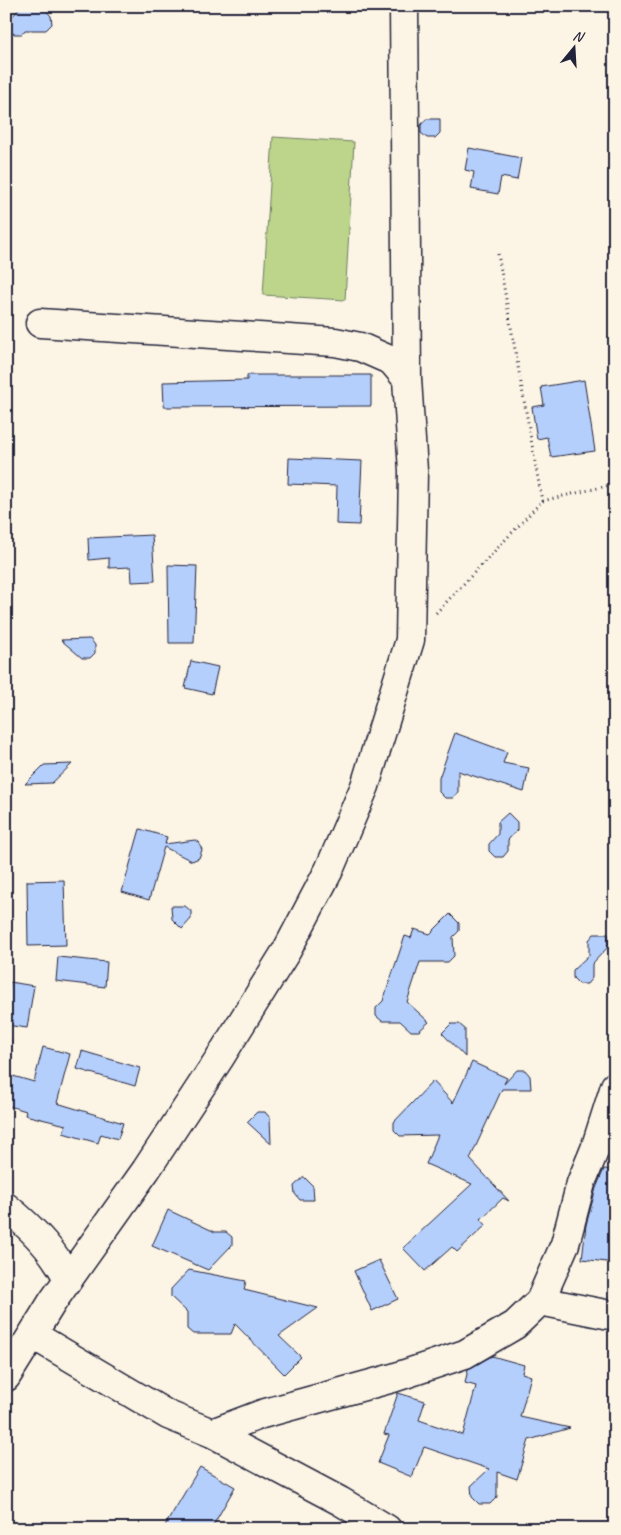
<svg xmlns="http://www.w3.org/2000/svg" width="621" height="1535" font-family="Caveat,sans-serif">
	<rect width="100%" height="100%" fill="#fcf5e5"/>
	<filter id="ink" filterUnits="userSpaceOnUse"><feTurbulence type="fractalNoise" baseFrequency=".02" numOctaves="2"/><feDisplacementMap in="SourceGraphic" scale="10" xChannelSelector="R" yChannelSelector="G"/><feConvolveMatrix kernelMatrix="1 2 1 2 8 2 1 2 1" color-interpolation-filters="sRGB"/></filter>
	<g filter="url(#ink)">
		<path fill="#bcd58b" stroke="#6f7c63" d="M273 137 354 142 345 300 263 295Z"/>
		<path fill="#b5cffd" stroke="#22223b" d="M22 6H42L51 16 52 24 46 30H25L22 34H14L8 29V21Z
			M426 119H440V133L435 138H427L421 133V125Z
			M469 148 521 158 517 180 501 177 498 194 471 189 474 172 465 170Z
			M247 375H371V406L164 407 163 382 247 380Z
			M584 380 595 451 551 457 547 437 537 439 532 407 544 405 541 387Z
			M289 458 362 461 359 525 336 524 337 486 288 484Z
			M152 535 155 581 132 582 131 567 109 568V558L89 560 88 538Z
			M168 565 197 566 194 643H169Z
			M90 639 95 645V653L90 658H82L61 640Z
			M191 661 218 667 212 694 185 688Z
			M455 733 507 752 503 763 529 768 524 792 458 771V792L453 798H445L439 792V778Z
			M72 764 52 783 25 784 44 765Z
			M508 813 517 822V830L508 840V851L503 857H495L489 851V844L498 834V822Z
			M140 829 167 837 165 844 195 840 199 842 202 850 199 858 192 861 164 847 149 900 122 892Z
			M64 880 66 945 28 946 27 881Z
			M171 906H185L191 911V919L182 929 172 919Z
			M450 914 459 923V931L453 937 454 956 448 962H420L407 1002 429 1022 419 1031H411L400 1021H382L376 1016V1008L383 1001 405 936 411 938 414 929 430 934Z
			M594 934H608V947L592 964V978L587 984H579L573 978V970L589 955V940Z
			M58 957 107 962 105 987 56 981Z
			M10 982 34 986 27 1028 6 1025V1002Z
			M451 1024H459L465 1029V1057L442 1033Z
			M43 1047 70 1054 57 1103 123 1123 118 1139 101 1134 98 1143 63 1133 66 1125 25 1115 26 1111 6 1105 13 1076 34 1082Z
			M82 1051 140 1068 135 1086 77 1069Z
			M472 1062 507 1078 504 1084 517 1070H525L530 1076 531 1089H502L470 1159 509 1201 503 1198 481 1219 486 1225 457 1252 452 1247 425 1271 403 1248 472 1184 426 1164 438 1135 400 1136 394 1130V1122L433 1081 453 1103Z
			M257 1112H265L270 1118 271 1144 247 1122Z
			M604 1169 615 1170V1263L582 1259 586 1225 596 1188Z
			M304 1177 313 1186 314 1200H300L295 1194 294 1186Z
			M168 1210 215 1232H226L232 1237V1245L208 1270 152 1246Z
			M379 1260 398 1299 372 1311 354 1271Z
			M189 1270 246 1281 244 1290 318 1308 279 1336 301 1357 284 1374 235 1324 231 1334H193L187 1329V1312L171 1297V1289Z
			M492 1356 524 1365 522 1373 531 1376 520 1417 570 1428 529 1440 517 1479 497 1472V1497L490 1504H479L472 1497 471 1486 489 1469 424 1447 412 1477 378 1463 389 1435 384 1434 398 1393 425 1401 419 1420 463 1435 476 1386 465 1383 468 1369Z
			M200 1467 235 1487 211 1529H163Z"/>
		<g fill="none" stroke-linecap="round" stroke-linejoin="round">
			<defs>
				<path id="minor" d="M40 323 335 342 360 347 392 361 407 379
					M6 1207C31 1227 54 1250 68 1279
					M540 1301 615 1316
					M33 1335 168 1415 212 1433 262 1414 393 1378 465 1354 515 1325 540 1301 565 1244 581 1183 595 1149 615 1086
					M6 1377 53 1301 146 1170 219 1059 287 950 329 870 365 786 410 640 413 471 407 379 404 6
					M212 1433 340 1501 387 1529"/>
			</defs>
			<use href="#minor" stroke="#22223b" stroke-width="31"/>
			<path stroke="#22223b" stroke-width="3" stroke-dasharray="1 4" stroke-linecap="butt" d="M498 254 542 501
				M436 613 542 501 615 484
				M6 1040 15 1042
				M6 1520 15 1529"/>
			<use href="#minor" stroke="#fcf5e5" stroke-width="28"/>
		</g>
	</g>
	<rect width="621" height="1535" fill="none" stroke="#fcf5e5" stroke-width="25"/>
	<rect x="12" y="12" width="596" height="1510" fill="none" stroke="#22223b" stroke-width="2" filter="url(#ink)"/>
	<g transform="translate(574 48) rotate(18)" stroke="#fcf5e5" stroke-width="4" paint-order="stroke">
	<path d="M0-4L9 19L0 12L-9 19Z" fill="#22223b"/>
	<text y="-8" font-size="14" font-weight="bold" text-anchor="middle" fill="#22223b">N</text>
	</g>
</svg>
